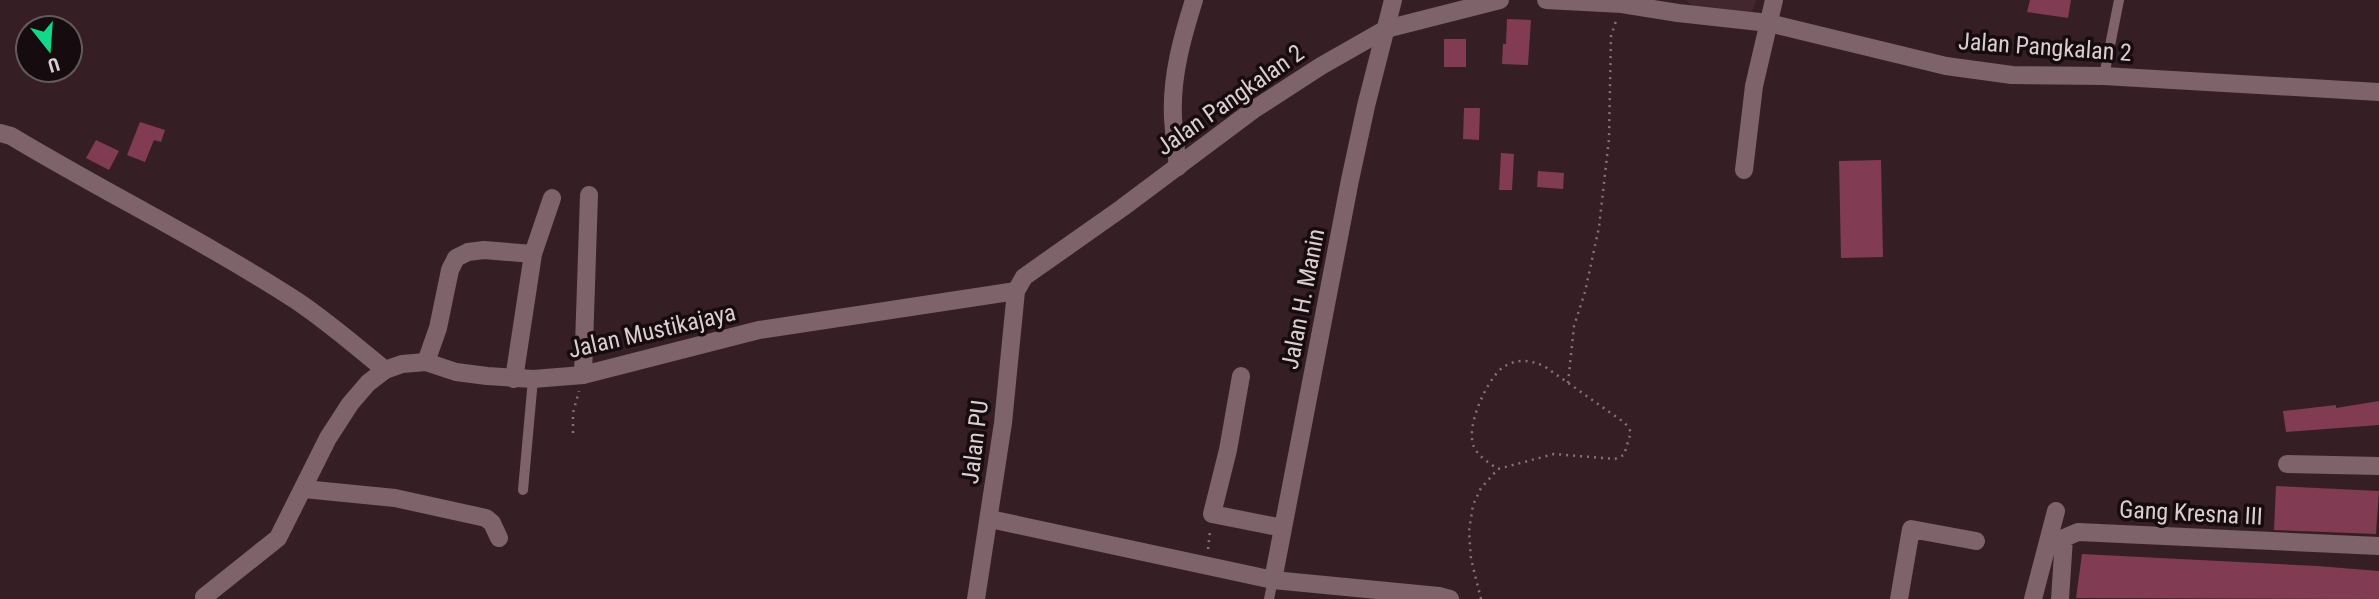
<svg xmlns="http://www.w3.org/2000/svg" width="2379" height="599" font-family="'Roboto Condensed',sans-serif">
	<rect width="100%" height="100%" fill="#351f25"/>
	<path fill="#43262e" d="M1686 0H1756L1751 15 1694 8Z"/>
	<path fill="#813b52" d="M2030 0H2071L2068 18 2027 12Z
		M1507 19 1531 20 1528 65 1502 64 1503 44H1506Z
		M1444 39H1466V67H1444Z
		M1464 108H1480L1479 140 1463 139Z
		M140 122 165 130 161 142 154 140 145 162 127 155Z
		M96 140 119 151 109 170 86 158Z
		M1501 153 1514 154 1512 190H1499Z
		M1881 160 1883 257 1841 258 1839 161Z
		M1538 171 1564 173 1563 189 1537 187Z
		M2379 401V425L2286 432 2283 411 2336 405V408Z
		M2276 486 2379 491 2376 534 2274 530Z
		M2082 554 2317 566 2379 571V599L2076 598Z"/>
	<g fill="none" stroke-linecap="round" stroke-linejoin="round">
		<path stroke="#867378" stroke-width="2.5" stroke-dasharray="2 5" stroke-linecap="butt" d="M1568 383 1574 326 1585 292 1599 227 1609 139 1611 36 1616 21
			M573 433V413L579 391
			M1208 549 1210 531
			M1481 599 1471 559 1469 531 1473 505 1481 488 1498 469 1554 454 1615 459 1624 455 1631 432 1625 423 1544 366C1530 360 1516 358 1502 368 1486 381 1465 428 1474 447 1479 457 1489 463 1498 469"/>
		<path stroke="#7e636a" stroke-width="10" d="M2104 76 2119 0
			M523 490 533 379
			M1269 599 1273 580"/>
		<path stroke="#7e636a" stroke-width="18" d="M0 133 11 136C106 193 204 241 297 301 328 322 356 346 385 370
			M1178 167C1176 150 1174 134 1173 118 1171 77 1182 38 1194 0
			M1744 170 1754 86 1774 0
			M426 362 438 328 450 270 456 258 468 252 484 250 533 254
			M583 375 589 195
			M1241 376 1228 450 1212 514 1283 528
			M514 379 533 254 552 198
			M2287 464 2379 466
			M304 489 395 498 486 518 492 523 499 538
			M990 519 1273 580 1439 596 1450 599
			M1273 580 1350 180 1366 106 1393 0
			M1899 599 1911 529 1976 541
			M2033 599 2056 511
			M2060 599 2064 538 2078 532 2379 546"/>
		<path stroke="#7e636a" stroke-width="18" d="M1546 0 1622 4 1678 13 1769 23 1946 66 2012 75 2104 76 2379 92
			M204 597 278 538 328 438 350 404 368 383 385 370 402 364 426 362 456 372 487 376 533 379 583 375 759 330 1016 291
			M976 599 1003 423 1016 291 1024 277 1122 208 1253 110 1321 66 1386 29 1500 0"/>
	</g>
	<g text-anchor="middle" stroke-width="7" stroke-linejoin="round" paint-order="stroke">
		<g font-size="24" fill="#dccdd0" stroke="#160c0f">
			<text transform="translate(2045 47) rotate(4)" y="8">Jalan Pangkalan 2</text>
			<text transform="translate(1230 100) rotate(-35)" y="8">Jalan Pangkalan 2</text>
			<text transform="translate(1303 299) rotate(-79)" y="8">Jalan H. Manin</text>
			<text transform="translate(652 331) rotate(-13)" y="8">Jalan Mustikajaya</text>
			<text transform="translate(975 442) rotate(-83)" y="8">Jalan PU</text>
			<text transform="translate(2191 513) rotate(3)" y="8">Gang Kresna III</text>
		</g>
	</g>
	<g transform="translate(49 49) rotate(163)"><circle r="33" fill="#160c0f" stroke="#65595c" stroke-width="2"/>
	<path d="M0-5L12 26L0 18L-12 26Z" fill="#12d98a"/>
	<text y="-10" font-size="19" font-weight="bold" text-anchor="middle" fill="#dccdd0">U</text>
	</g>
</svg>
